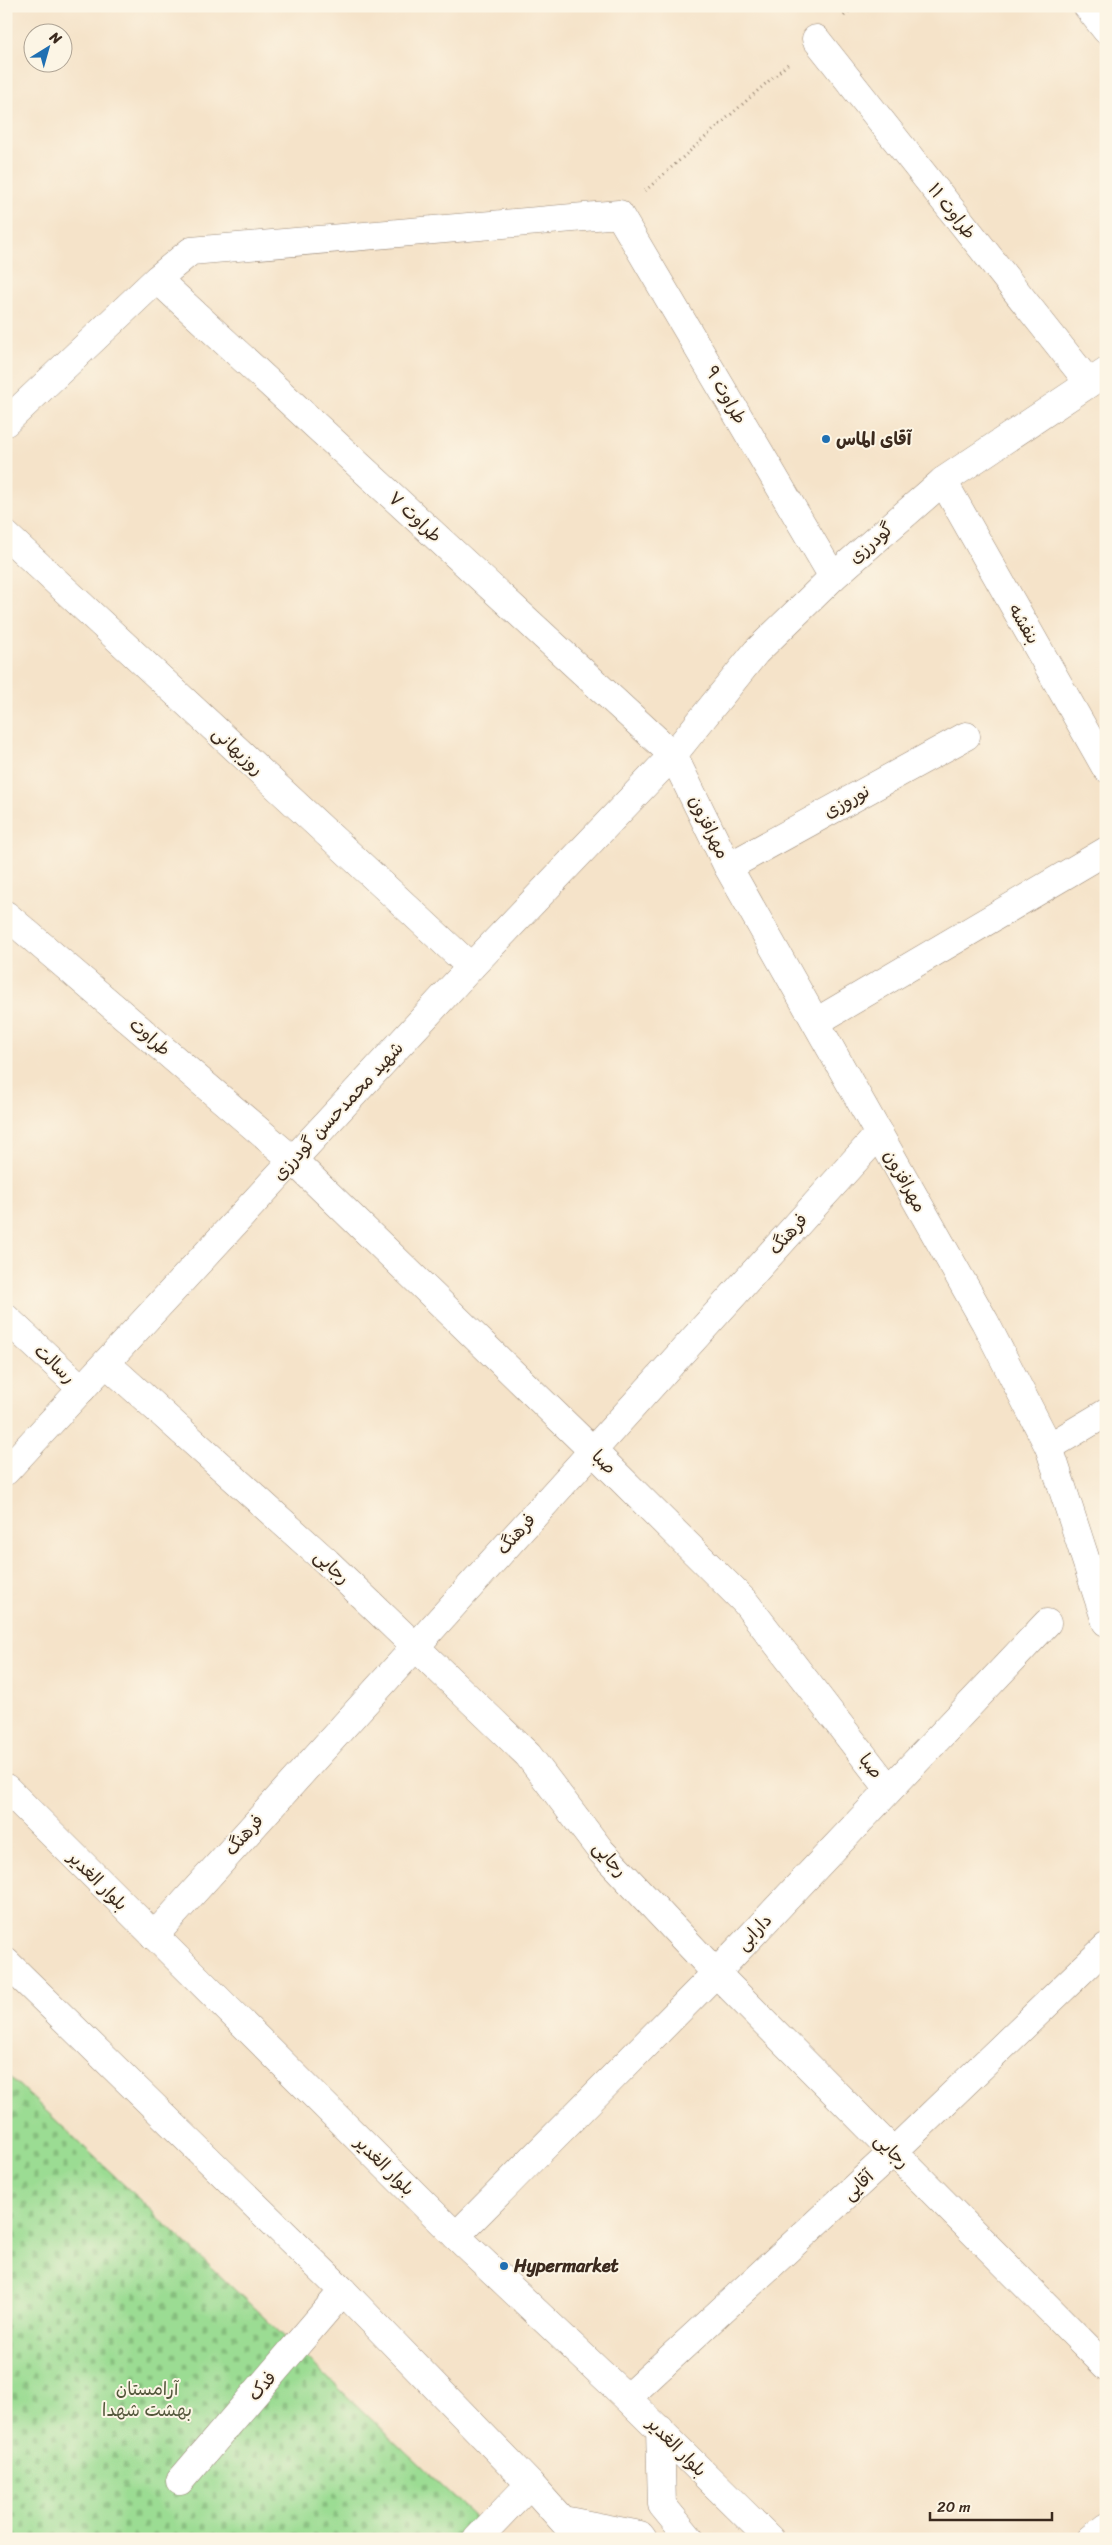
<svg xmlns="http://www.w3.org/2000/svg" width="1112" height="2545" font-family="Sriracha,'Playpen Sans Arabic',sans-serif">
	<defs>
		<pattern id="cemetery-stones" width="16" height="16" patternUnits="userSpaceOnUse" patternTransform="scale(1.25)"><rect width="16" height="16" fill="#9bdc93"/><path d="M2 7V4a2 2 0 0 1 4 0v3zM10 15v-3a2 2 0 0 1 4 0v3z" fill="#86bd7e"/></pattern>
	</defs>
	<rect width="100%" height="100%" fill="#fcf5e5"/>
	<filter id="ink" filterUnits="userSpaceOnUse"><feTurbulence type="fractalNoise" baseFrequency=".02" numOctaves="2"/><feDisplacementMap in="SourceGraphic" scale="10" xChannelSelector="R" yChannelSelector="G"/><feConvolveMatrix kernelMatrix="1 2 1 2 8 2 1 2 1" color-interpolation-filters="sRGB"/></filter>
	<filter id="wash" filterUnits="userSpaceOnUse"><feTurbulence type="fractalNoise" baseFrequency=".0096" numOctaves="4" result="noise"/><feDisplacementMap in="SourceGraphic" scale="20" xChannelSelector="R" yChannelSelector="G"/><feGaussianBlur stdDeviation="1.12" result="paint"/><feColorMatrix in="noise" values="0 0 0 0 0 0 0 0 0 0 0 0 0 0 0 0 0 1.4 0 .05"/><feComposite in="paint" operator="in"/></filter>
	<g filter="url(#wash)">
		<rect width="100%" height="100%" fill="#f5e3c9"/>
		<path fill="url(#cemetery-stones)" stroke="#6b8358" d="M6 2073 482 2524 494 2539H6Z"/>
	</g>
	<g filter="url(#ink)">
		<g fill="none" stroke-linecap="round" stroke-linejoin="round">
			<defs>
				<path id="minor" d="M1087 6 1106 30
					M816 39 1089 383
					M157 279 673 755
					M6 422 157 279 191 251 619 214 833 577
					M943 481 1106 768
					M6 535 471 967
					M728 867 966 736
					M6 915 293 1160 592 1450 745 1602 889 1789
					M816 1022 1106 851
					M6 1318 82 1389
					M106 1363 327 1562 528 1755 601 1851 716 1973 1106 2366
					M1049 1447 1106 1413
					M154 1936 879 1134
					M456 2236 716 1973 1047 1623
					M627 2398 893 2152 1106 1947
					M180 2481 343 2291
					M477 2539 530 2484
					M1091 2539 1106 2527"/>
				<path id="tertiary" d="M673 755 728 867 985 1322 1049 1447 1106 1622
					M6 1471 471 967 673 755 756 652 833 577 943 481 1106 372"/>
				<path id="primary" d="M6 1788 456 2236 627 2398 770 2539
					M6 1962 343 2291 530 2484 579 2539
					M660 2429 662 2505 690 2539
					M563 2520 640 2535 643 2539"/>
			</defs>
			<use href="#minor" stroke="#988674" stroke-width="29"/>
			<use href="#tertiary" stroke="#988674" stroke-width="29"/>
			<use href="#primary" stroke="#988674" stroke-width="29"/>
			<path stroke="#988674" stroke-width="3" stroke-dasharray="1 4" stroke-linecap="butt" d="M844 16 855 6
				M645 191 790 62"/>
			<use href="#minor" stroke="#fff" stroke-width="28"/>
			<use href="#tertiary" stroke="#fff" stroke-width="28"/>
			<use href="#primary" stroke="#fff" stroke-width="28"/>
		</g>
	</g>
	<g fill="#1f6fb2" stroke="#fcf5e5" stroke-width="2">
		<circle cx="826" cy="439" r="5"/>
		<circle cx="504" cy="2266" r="5"/>
	</g>
	<g text-anchor="middle" stroke-width="4" stroke-linejoin="round" paint-order="stroke">
		<g font-size="18" fill="#3b2a1e" stroke="#fcf5e5">
			<text transform="translate(952 211) rotate(52)" y="6">طراوت ۱۱</text>
			<text transform="translate(726 395) rotate(60)" y="6">طراوت ۹</text>
			<text transform="translate(415 517) rotate(43)" y="6">طراوت ۷</text>
			<text transform="translate(871 543) rotate(-41)" y="6">گودرزی</text>
			<text transform="translate(1024 624) rotate(60)" y="6">بنفشه</text>
			<text transform="translate(238 751) rotate(43)" y="6">روزبهانی</text>
			<text transform="translate(847 801) rotate(-29)" y="6">نوروزی</text>
			<text transform="translate(709 827) rotate(64)" y="6">مهرافزون</text>
			<text transform="translate(150 1037) rotate(41)" y="6">طراوت</text>
			<text transform="translate(338 1111) rotate(-47)" y="6">شهید محمدحسن گودرزی</text>
			<text transform="translate(905 1181) rotate(61)" y="6">مهرافزون</text>
			<text transform="translate(788 1234) rotate(-48)" y="6">فرهنگ</text>
			<text transform="translate(55 1364) rotate(43)" y="6">رسالت</text>
			<text transform="translate(604 1462) rotate(45)" y="6">صبا</text>
			<text transform="translate(516 1534) rotate(-48)" y="6">فرهنگ</text>
			<text transform="translate(332 1567) rotate(43)" y="6">رجایی</text>
			<text transform="translate(871 1766) rotate(52)" y="6">صبا</text>
			<text transform="translate(244 1835) rotate(-48)" y="6">فرهنگ</text>
			<text transform="translate(610 1859) rotate(48)" y="6">رجایی</text>
			<text transform="translate(98 1881) rotate(45)" y="6">بلوار الغدیر</text>
			<text transform="translate(754 1932) rotate(-47)" y="6">دارابی</text>
			<text transform="translate(892 2151) rotate(45)" y="6">رجایی</text>
			<text transform="translate(385 2166) rotate(45)" y="6">بلوار الغدیر</text>
			<text transform="translate(858 2185) rotate(-43)" y="6">آقایی</text>
			<text transform="translate(262 2386) rotate(-49)" y="6">فدک</text>
			<text transform="translate(677 2447) rotate(45)" y="6">بلوار الغدیر</text>
		</g>
		<g font-size="18" font-weight="bold" fill="#3b2a1e" stroke="#fcf5e5" text-anchor="start">
			<text x="836" y="445">آقای الماس</text>
			<text x="514" y="2272">Hypermarket</text>
		</g>
		<g font-size="18" fill="#53563b" stroke="#fcf5e5">
			<text x="147" y="2395">آرامستان<tspan x="147" dy="21">بهشت شهدا</tspan></text>
		</g>
	</g>
	<rect width="1112" height="2545" fill="none" stroke="#fcf5e5" stroke-width="25"/>
	<g transform="translate(48 48) rotate(37)"><circle r="24" fill="#fcf5e5" stroke="#afa495"/>
	<path d="M0-4L9 19L0 12L-9 19Z" fill="#1f6fb2"/>
	<text y="-8" font-size="14" font-weight="bold" text-anchor="middle" fill="#3b2a1e">N</text>
	</g>
	<path d="M930 2512v8h122v-8" fill="none" stroke="#3b2a1e" stroke-width="2.5"/>
	<text x="937" y="2512" font-size="15" fill="#3b2a1e" stroke="#fcf5e5" stroke-width="4" paint-order="stroke">20 m</text>
</svg>
